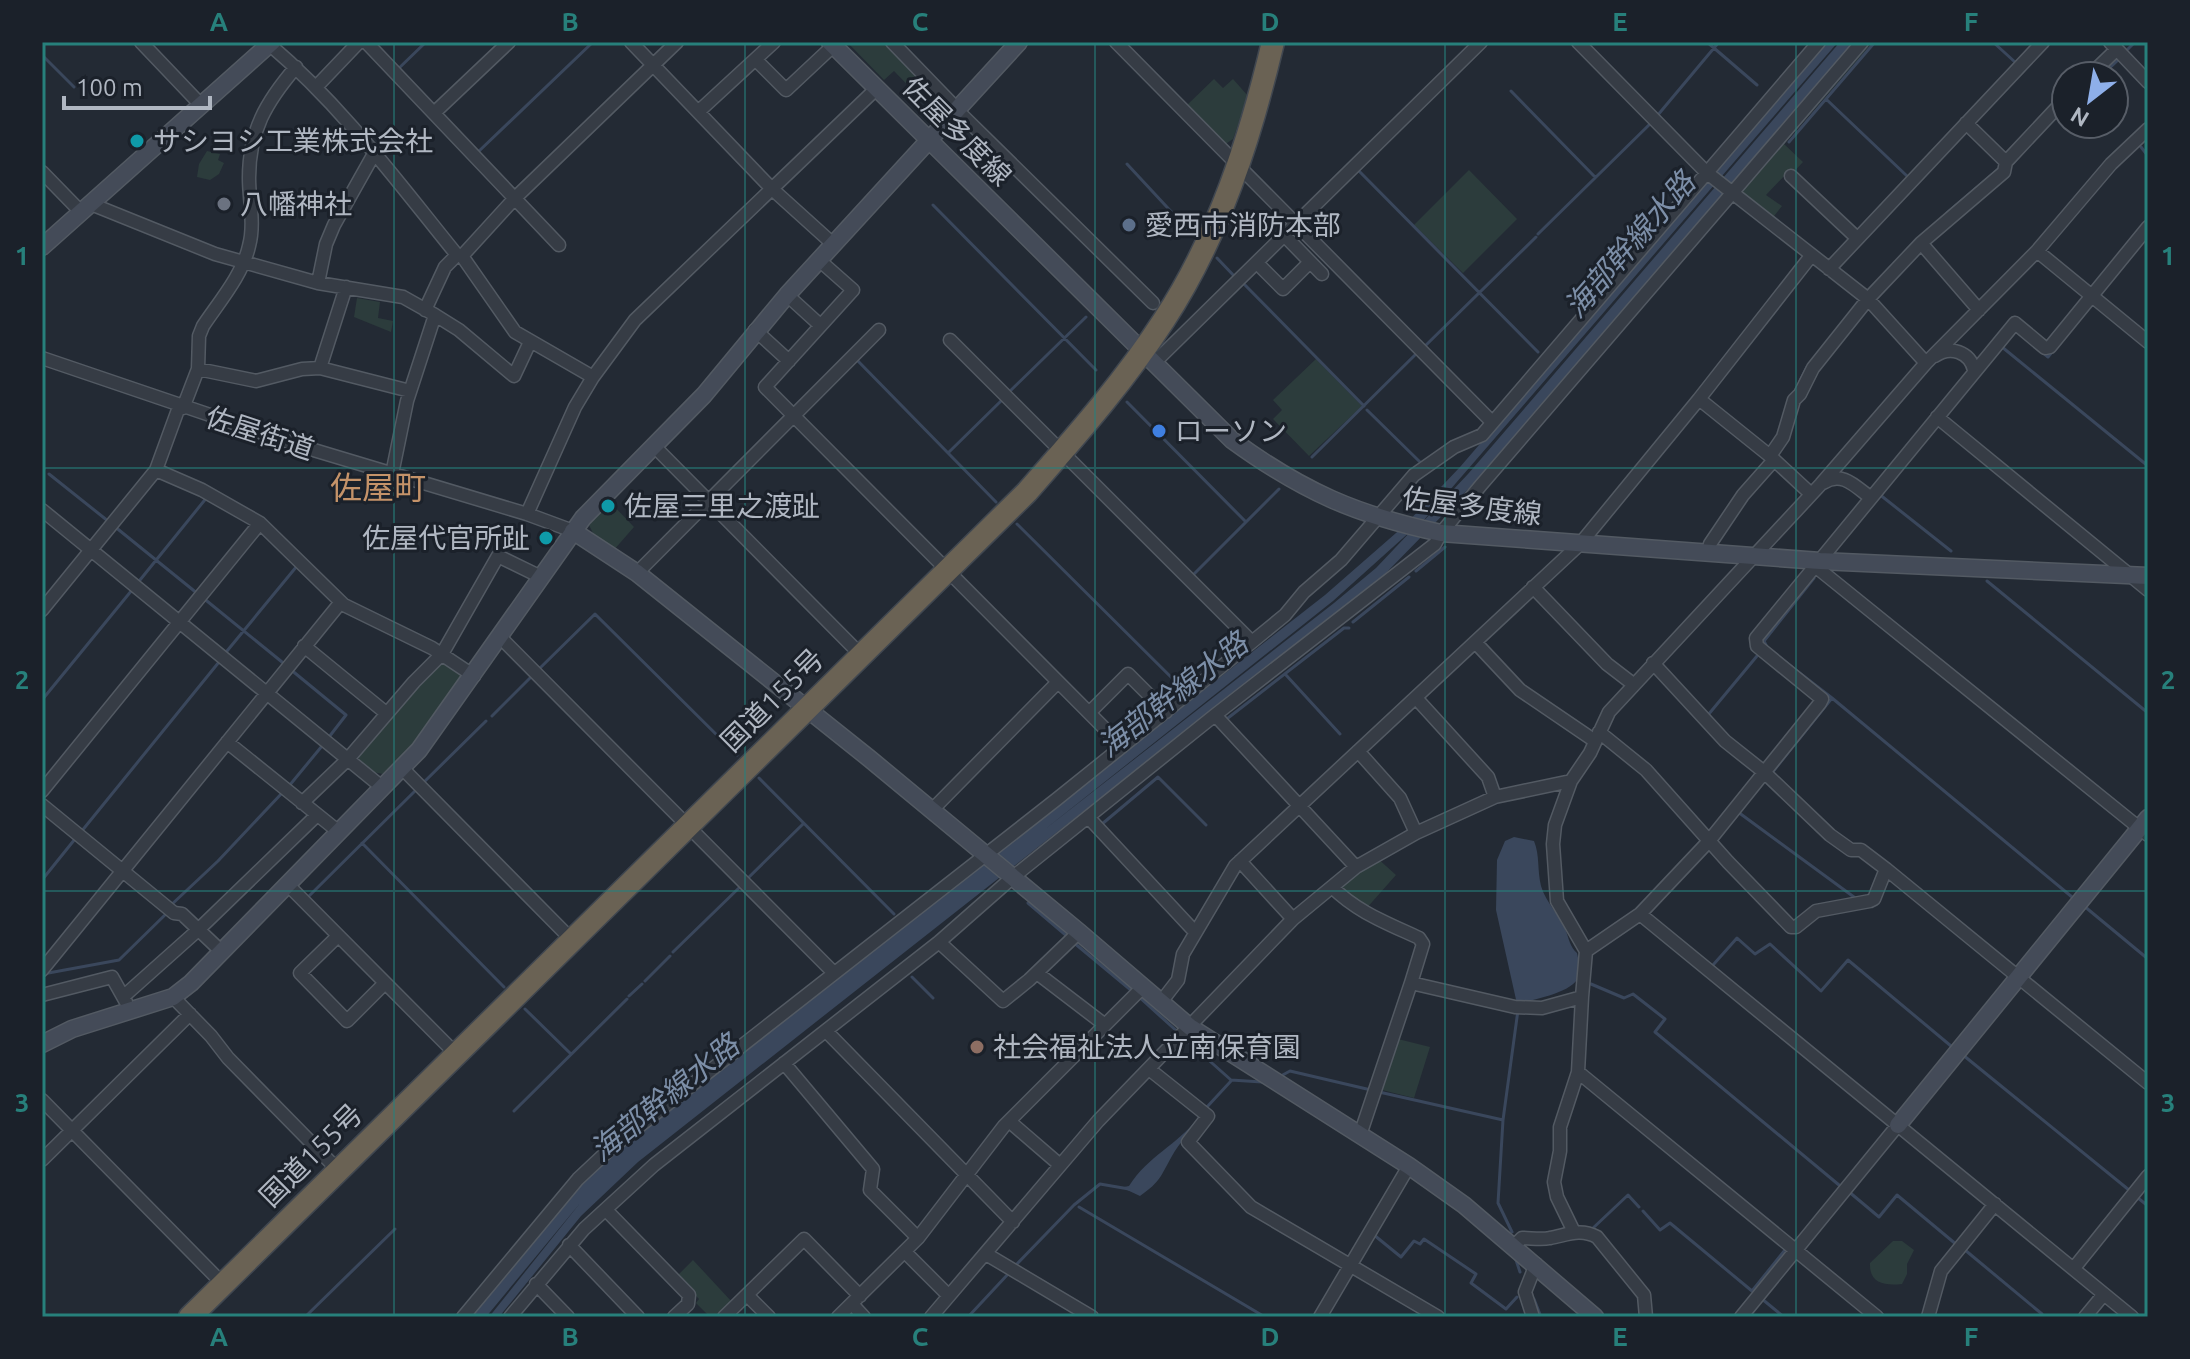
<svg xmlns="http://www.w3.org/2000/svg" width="2190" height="1359" font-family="Ubuntu,'Noto Sans JP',sans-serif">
	<rect width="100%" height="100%" fill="#232a34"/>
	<path fill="#2c3c3c" d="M847 42H887L938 95 928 106 894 71 884 80Z
		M1867 42H1873L1784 144 1803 162 1790 176 1786 174 1766 195 1782 206 1771 220 1739 191Z
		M1214 79 1223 88 1233 79 1248 96 1233 139 1224 145 1186 106Z
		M207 151 220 154 218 160 224 163 219 174 210 180 197 177 199 164Z
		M1469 170 1517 219 1463 273 1414 225Z
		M357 298 380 302 378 318 393 321 391 332 354 317Z
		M1316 359 1362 406 1309 456 1273 419 1282 410 1273 400Z
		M609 501 634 527 613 551 595 537 589 525Z
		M445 660 464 674C440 710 417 746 383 774L373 772 358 758 359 752 413 691Z
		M1376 857 1396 875 1365 910 1337 887Z
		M1394 1038 1430 1047 1414 1098 1378 1089Z
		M1893 1241H1902L1914 1250 1907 1264V1274L1902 1284C1884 1286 1869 1283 1870 1263Z
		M693 1260 732 1302 717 1317H710L696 1303 699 1299 677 1276Z"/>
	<path fill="#3a475c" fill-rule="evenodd" d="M1827 42H1838L1417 528 1468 474 1840 42H1856L1476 481 1385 574 638 1162 581 1216 499 1317H489L581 1202 486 1317H470L581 1183 619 1148 1325 595 1404 526 1460 467ZM1413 529 1376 568 1334 603 1044 830 1333 601Z
		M1514 837 1534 841C1540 856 1537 870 1541 886 1546 903 1560 915 1566 931 1569 939 1570 947 1577 953 1578 959 1581 967 1580 973 1577 993 1533 999 1517 1004L1496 910 1497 860 1505 841Z
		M1198 1118C1193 1131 1179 1142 1172 1156 1160 1177 1161 1181 1140 1196L1125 1189 1124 1187 1129 1186C1149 1155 1176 1146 1198 1118Z"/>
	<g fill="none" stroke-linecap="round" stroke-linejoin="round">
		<path stroke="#3a475c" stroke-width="3" d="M1707 42 1757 85
			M1993 42 2016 63
			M2128 49 2135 42
			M42 55 74 87
			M397 70 426 42
			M2101 76 2117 61
			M1511 91 1595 177
			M1826 99 1907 176
			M2059 114 2066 108
			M1657 116 1719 42
			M1789 142 1875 42
			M2141 147 2148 156
			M478 152 593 42
			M2013 163 2021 154
			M1127 164 1191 233
			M1358 170 1538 352
			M933 205 1096 370
			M1947 213 2000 168
			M1538 234 1652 122
			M1217 258 1236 278
			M1243 283 1364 406
			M2002 347 2148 466
			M1423 348 1536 237
			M2041 351 2048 357 2052 352
			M856 359 996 502
			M1800 381 1807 367
			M1007 394 1086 317
			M1127 402 1246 522
			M1367 410 1420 462
			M948 453 1002 400
			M1312 457 1417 353
			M42 472 44 469
			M49 474 108 521
			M1879 494 1951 551
			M1017 524 1180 686
			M114 526 198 594
			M1416 571 1445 547
			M1191 577 1279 489
			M140 580 208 496
			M1987 581 2148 713
			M202 597 282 662
			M1353 622 1409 577
			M1767 647 1764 641 1814 578
			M227 651 297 566
			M290 669 346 715 329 737
			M539 669 595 614 737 755
			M1286 675 1340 734
			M1832 698 2072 897
			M42 700 132 590
			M1708 715 1757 656
			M492 716 532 676
			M1228 718 1344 628H1349
			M1771 774 1832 698 1779 657
			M759 778 894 914
			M422 784 486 721
			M289 786 322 746
			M1738 812 1858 900
			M1104 826 1102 824 1158 777 1206 825
			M81 832 219 662
			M362 843 504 987
			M747 879 803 824
			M42 880 75 839
			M306 899 417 789
			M1028 903 1068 937
			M170 906 218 861 283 792
			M2084 906 2148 959
			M1073 942 1132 991
			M673 952 742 885
			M1713 965 1737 938 1755 954 1770 944 1821 991 1848 960 1951 1046
			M43 974 119 960 168 912
			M912 977 933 998
			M645 981 670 956
			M1591 984 1624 998 1633 994 1665 1019 1655 1032 1839 1185
			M629 996 642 984
			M1138 996 1180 1034
			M525 1009 571 1054
			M1185 1039 1231 1080 1262 1082
			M1963 1055 2129 1190
			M1279 1077 1290 1071 1371 1090
			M1379 1092 1503 1120
			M1206 1108 1231 1081
			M514 1111 627 999
			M1848 1191 1879 1217 1897 1195 1957 1245
			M2138 1198 2148 1206
			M1079 1207 1265 1317
			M1643 1211 1660 1230 1670 1223 1752 1291 1785 1250
			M1592 1229 1628 1195 1639 1207
			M1512 1232 1498 1203 1503 1120 1518 1010
			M1374 1235 1401 1257 1414 1241 1420 1244 1424 1239 1476 1274 1471 1283 1506 1309 1517 1297
			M1965 1250 2042 1314 2039 1317
			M1515 1257 1520 1272
			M1015 1266 1074 1205 1100 1184 1129 1189
			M1534 1299 1541 1317
			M1762 1299 1784 1317
			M305 1317 395 1229
			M968 1317 1009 1273"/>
		<defs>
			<path id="street" d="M141 42 201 105
				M366 42 559 245
				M631 42 771 188 833 244
				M892 42 953 105
				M1116 42 1492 422
				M1578 42 1706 172 1868 299 1926 363
				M2110 42 2148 82
				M269 44C342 106 397 181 457 255L462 256 515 332 593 377
				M756 60 786 90 833 46
				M2089 76 2117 49
				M317 86 359 42
				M698 112 774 42
				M434 113 509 42
				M963 116 1153 303
				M1966 123 2006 162
				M42 172 81 212
				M1791 176 1857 238
				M91 204 215 254 318 283 403 297 435 315 407 401 392 474
				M1285 236 1322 274
				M1921 243 1979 310
				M2037 251 2148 342
				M462 256 515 198 677 42
				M819 260 853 290 765 387 1122 746
				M1257 263 1283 289 1310 262
				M1829 269 2043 42
				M318 283 326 244 334 225 375 152
				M787 295 820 325
				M425 310 445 267 457 255
				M435 315 459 330 514 376 530 342
				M755 330 789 361
				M950 340 1252 642
				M1935 356C1950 345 1970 352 1974 370
				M42 358 307 448 527 514 573 531
				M1154 363 1481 42
				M320 368 346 287
				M198 369 256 381 302 369 320 368 410 391
				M1699 399 1770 456 1811 494
				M183 408 198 369 199 336 203 326C219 302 243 274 249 246 255 224 249 200 249 178 249 131 266 102 296 67
				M1937 417 2148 590
				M653 445 861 655
				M1770 456 1783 437 1794 400 1800 394 1813 368 1868 299 1921 243 2004 172 2006 162 2066 98
				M156 470 202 490 260 523 344 605 432 648 474 676
				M1823 483C1842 470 1856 487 1871 498
				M42 510 383 788
				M527 514 575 407 593 377 635 320 877 88
				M1708 552 1710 544 1743 495 1774 460
				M1815 566 2148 835
				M637 573 879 330
				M1533 587 1607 664 1633 684
				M42 610 156 470 179 407
				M500 637 834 973
				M1475 642 1520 690 1595 741
				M304 646 386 713
				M1653 663 1725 741 1764 772 1830 835 1851 850H1861L1886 869 2148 1083
				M1416 698 1488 777 1495 797
				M1090 712 1128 674 1166 712
				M1215 715 1356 867
				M1599 732 1646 770 1728 862 1791 927H1796L1816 911 1870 901 1874 899 1886 869
				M227 742 339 832
				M1358 751 1400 798 1416 833
				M402 768 572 940
				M42 791 260 523
				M302 803 348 759 414 682 442 654 498 556 541 577
				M42 805 174 913 182 914 222 952
				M932 810 1058 682
				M1088 817 1195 932
				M1240 861 1293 919
				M288 885 456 1054
				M1332 887C1357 912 1387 923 1419 938L1423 944 1411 983
				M1640 914 2132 1317
				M338 936 300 973 347 1021 385 983
				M939 942 1003 1001 1029 980 1079 932
				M1586 951 1640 914 1709 841 1820 703 1822 699 1757 646 1756 638 2015 323 2045 348 2050 347 2148 227
				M42 970 341 602
				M1037 973 1105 1025
				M42 995 112 977 126 1002
				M124 996 198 930 317 815
				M173 997 211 1036 228 1058 338 1170
				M1161 1002 1178 980 1183 954 1235 866 1580 544 1699 399 1811 256
				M826 1031 1013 1222
				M784 1063 873 1169 870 1190 918 1238
				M1149 1069 1208 1116 1188 1142 1251 1207 1438 1317
				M1578 1072 1877 1317
				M42 1100 223 1284
				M1009 1121 1060 1165
				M1360 1135 1411 983 1515 1007 1542 1008 1582 997 1586 951 1557 901 1553 844 1555 825 1571 781 1590 753 1609 712 1821 484 1926 363 2037 251 2111 164 2148 129
				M42 1160 190 1014
				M606 1210 689 1295 688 1304 674 1317
				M1574 1232 1557 1197 1554 1182 1560 1151V1127L1578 1072 1582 997
				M569 1245 638 1317
				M1514 1246 1522 1238C1531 1238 1541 1240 1550 1238 1567 1235 1580 1228 1597 1237L1644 1295 1646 1317
				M905 1252 949 1296
				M986 1254 1092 1317
				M2074 1268 2148 1176
				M536 1284 568 1317
				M747 1295 769 1317
				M852 1304 864 1317
				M463 1317 578 1179 610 1149 1057 799 1252 642 1285 615 1304 592 1341 560 1414 475 1454 447 1482 435 1819 42
				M510 1317 584 1229 654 1165 939 942 1013 877 1215 715 1435 544 1441 533 1481 485 1862 42
				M724 1317 804 1239 860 1296
				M838 1317 918 1238 1004 1126 1143 987
				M931 1317 1098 1121 1293 919 1356 867 1416 833 1495 797 1571 781
				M1320 1317 1409 1166
				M1533 1317 1525 1292 1536 1264
				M1741 1317 1898 1125
				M1928 1317 1941 1271 1995 1204
				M2085 1317 2104 1294"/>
			<path id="secondary" d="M830 42 1232 440C1302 491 1356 515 1441 533L1820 561 2148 576
				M42 247 272 42
				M573 531 637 573 870 759 1079 932 1190 1027 1409 1166 1464 1205 1595 1317
				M42 1044 72 1029 173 997 191 983 419 750 583 518 704 395 787 295 1019 42
				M1898 1125 2148 818"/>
			<path id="highway" d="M190 1317 1027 492C1075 437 1124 382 1164 320 1219 236 1250 139 1273 42"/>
		</defs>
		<use href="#street" stroke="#535a63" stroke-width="15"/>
		<use href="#secondary" stroke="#535a63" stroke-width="19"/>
		<use href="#highway" stroke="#404750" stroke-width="25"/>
		<use href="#street" stroke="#363c45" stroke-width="12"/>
		<use href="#secondary" stroke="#444b58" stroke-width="16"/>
		<use href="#highway" stroke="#6a6254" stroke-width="22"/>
	</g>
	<path fill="none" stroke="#27807b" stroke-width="2" stroke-opacity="0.55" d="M394 42V1317M745 42V1317M1095 42V1317M1445 42V1317M1796 42V1317M42 468H2148M42 891H2148"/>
	<g fill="#0f9aa8" stroke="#1b212a" stroke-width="3">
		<circle cx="137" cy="141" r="8"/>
		<circle cx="608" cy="506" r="8"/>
		<circle cx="546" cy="538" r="8"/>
	</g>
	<circle fill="#6b7280" stroke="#1b212a" stroke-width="3" cx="224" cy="204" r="8"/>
	<circle fill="#5c6f8a" stroke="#1b212a" stroke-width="3" cx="1129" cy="225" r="8"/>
	<circle fill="#3f7fe0" stroke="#1b212a" stroke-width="3" cx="1159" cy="431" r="8"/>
	<circle fill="#8d6e63" stroke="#1b212a" stroke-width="3" cx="977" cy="1047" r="8"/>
	<g text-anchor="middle" stroke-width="6" stroke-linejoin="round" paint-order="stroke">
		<g font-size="28" fill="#b0b7c2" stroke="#1b212a">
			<text transform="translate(957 131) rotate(45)" y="10">佐屋多度線</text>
			<text transform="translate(260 433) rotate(18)" y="10">佐屋街道</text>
			<text transform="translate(1472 506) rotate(7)" y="10">佐屋多度線</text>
			<text transform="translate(772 700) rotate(-45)" y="10">国道155号</text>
			<text transform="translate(311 1155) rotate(-45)" y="10">国道155号</text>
		</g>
		<g font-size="28" fill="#b0b7c2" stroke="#1b212a" text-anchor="start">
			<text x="153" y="151">サシヨシ工業株式会社</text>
			<text x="240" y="214">八幡神社</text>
			<text x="1145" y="235">愛西市消防本部</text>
			<text x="1175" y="441">ローソン</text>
			<text x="624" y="516">佐屋三里之渡趾</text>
			<text x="530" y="548" text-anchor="end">佐屋代官所趾</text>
			<text x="993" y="1057">社会福祉法人立南保育園</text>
		</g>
		<g font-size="30" font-style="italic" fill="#7c8ea7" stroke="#1b212a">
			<text transform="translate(1630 245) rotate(-49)" y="10">海部幹線水路</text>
			<text transform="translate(1173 695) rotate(-38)" y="10">海部幹線水路</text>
			<text transform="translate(665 1098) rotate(-39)" y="10">海部幹線水路</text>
		</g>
		<g font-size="32" fill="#c59369" stroke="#1b212a">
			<text x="378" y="499">佐屋町</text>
		</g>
	</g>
	<rect width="2190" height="1359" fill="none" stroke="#1b212a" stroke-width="88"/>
	<g transform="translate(2090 100) rotate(211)"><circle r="38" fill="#1b212a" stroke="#575d67" stroke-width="2"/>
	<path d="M0-6L14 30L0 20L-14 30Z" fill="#8eafe9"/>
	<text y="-12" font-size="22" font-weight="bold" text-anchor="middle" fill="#b0b7c2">N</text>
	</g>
	<path d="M64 96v12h146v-12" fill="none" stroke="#b0b7c2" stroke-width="4"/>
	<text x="76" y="96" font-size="24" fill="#b0b7c2" stroke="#1b212a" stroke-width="6" paint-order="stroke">100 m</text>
	<rect x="44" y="44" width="2102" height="1271" fill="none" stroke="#27807b" stroke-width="3"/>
	<g font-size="26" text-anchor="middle" font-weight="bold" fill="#27807b">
		<text x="219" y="31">A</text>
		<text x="570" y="31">B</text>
		<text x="920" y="31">C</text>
		<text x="1270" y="31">D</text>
		<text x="1620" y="31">E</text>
		<text x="1971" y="31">F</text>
		<text x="22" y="265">1</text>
		<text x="2168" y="265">1</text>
		<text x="22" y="689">2</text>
		<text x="2168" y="689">2</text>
		<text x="22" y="1112">3</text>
		<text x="2168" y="1112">3</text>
		<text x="219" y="1346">A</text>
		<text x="570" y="1346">B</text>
		<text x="920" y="1346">C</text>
		<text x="1270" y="1346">D</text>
		<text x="1620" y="1346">E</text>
		<text x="1971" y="1346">F</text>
	</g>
</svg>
